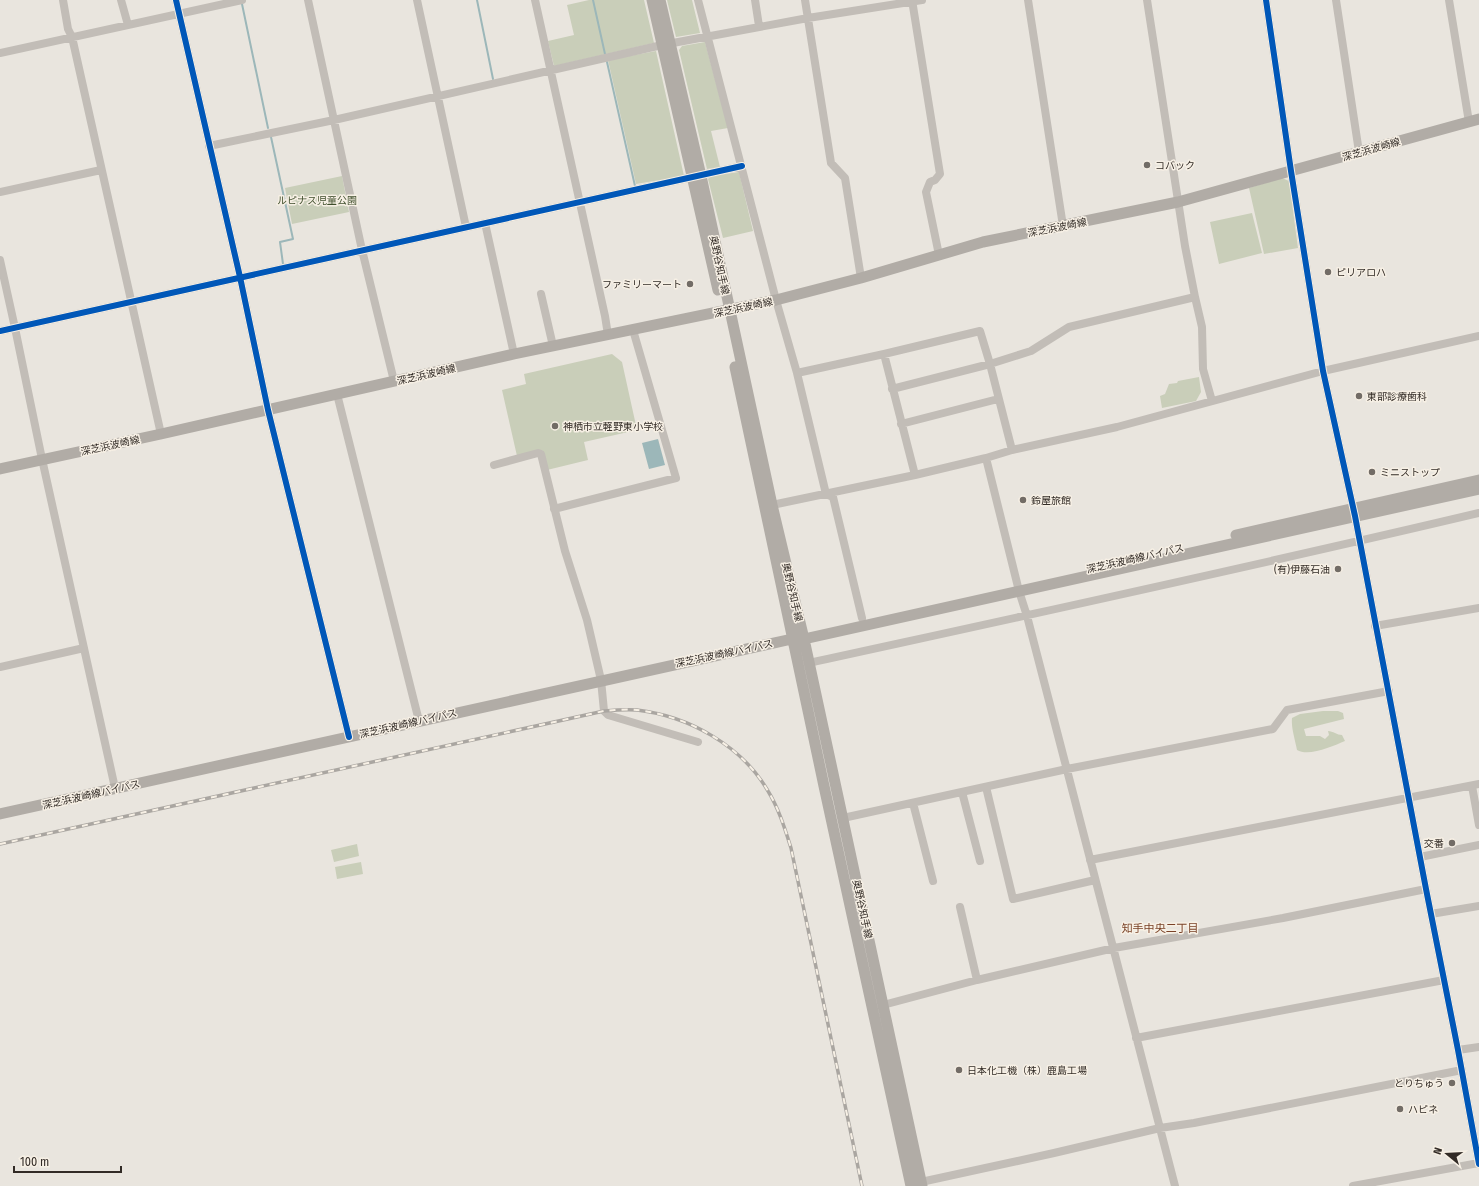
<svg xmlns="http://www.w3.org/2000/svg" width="1479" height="1186" font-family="'Fira Sans Condensed','Noto Sans JP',sans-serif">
	<rect width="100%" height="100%" fill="#e9e5de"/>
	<path fill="#c9ceb9" d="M589 0H644L654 43 554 66 548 41 574 35 567 5Z
		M667 0H692L700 33 676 37Z
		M705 42 728 128 711 131 720 167 707 169 679 50 682 46Z
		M656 51 684 176 636 184 608 60Z
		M739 172 753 231 723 238 708 179 711 176Z
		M342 176 349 212 292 224 285 188Z
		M1282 178 1289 181 1298 248 1264 254 1249 188Z
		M1252 213 1262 253 1219 264 1210 222Z
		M612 354 622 362 637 430 584 442 588 460 547 470 542 450 517 456 502 390 526 384 524 374Z
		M1199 377 1201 392 1196 401 1162 408 1160 396 1165 394 1169 384 1177 383 1178 381Z
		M1323 711H1338L1343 713 1344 719 1304 729 1306 736H1320L1325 739 1329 735 1328 731C1333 731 1337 735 1342 735L1345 741C1333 746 1309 757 1297 750 1295 739 1291 728 1292 718L1300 714Z
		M357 844 359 856 334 862 331 850Z
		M361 862 363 874 337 879 335 867Z"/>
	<path fill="#9cb7b9" d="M658 439 665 465 649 469 642 443Z"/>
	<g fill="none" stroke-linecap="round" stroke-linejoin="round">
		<path stroke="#9cb7b9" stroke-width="2" d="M477 0 493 79
			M593 0 605 54
			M242 4 268 128
			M607 62 635 186
			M271 137 293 239 280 242 283 264"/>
		<path stroke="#c2bdb7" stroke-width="8" d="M63 0 68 29 72 37 161 434
			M121 0 128 25
			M176 0 240 277 268 410 349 737
			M308 0 362 250 394 381
			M417 0 466 227
			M535 0 605 316 608 335
			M698 0 776 300 797 373 826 494 833 497 862 618
			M755 0 759 26
			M805 0 831 163 845 178 861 278
			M912 0 940 174 935 180 930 182 926 192 939 255
			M1028 0 1063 226
			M1147 0 1185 246 1195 297 1202 327 1203 369 1212 401
			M1266 0 1291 171 1323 371 1355 516 1426 889 1458 1050 1479 1164
			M1336 0 1359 152
			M1449 0 1469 122
			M0 53 242 0
			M209 146 334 120 662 45 808 18 922 0
			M0 192 101 170
			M485 223 514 354
			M0 260 15 328 42 459 115 788
			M541 294 553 346
			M0 331 742 166
			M884 354 915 475
			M797 373 884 354 980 331 990 364 1012 450
			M892 389 990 364 1031 351 1069 327 1195 297
			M337 394 419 721
			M901 424 998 399
			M986 458 1019 591 1027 616 1175 1186
			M494 465 538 453 541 454 565 551 587 620 601 680 604 711 608 715 698 742
			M772 505 915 475 986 458 1012 450 1117 427 1323 371 1479 336
			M554 509 676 478 633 330
			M1375 626 1479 608
			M809 663C1033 614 1256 566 1479 513
			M0 667 84 648
			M1472 786 1479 825
			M986 787 1013 899 1095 880
			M962 792 980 861
			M913 803 933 881
			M843 818 1067 769 1273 729 1287 710 1389 691
			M1420 857 1479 845
			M1090 860 1479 784
			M960 907 977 980
			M1431 914 1479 906
			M883 1005 977 980 1114 948 1283 918 1426 889
			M1136 1038 1444 980
			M1458 1050 1479 1047
			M921 1182 1054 1153 1160 1128 1194 1123 1462 1070
			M1353 1186 1479 1163"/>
		<path stroke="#b1aca6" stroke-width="11" d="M652 0 718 290
			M660 0 701 176 772 505 804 639 922 1186
			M735 367 824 786 911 1186
			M0 469 161 434 514 354 776 300 861 278 983 242 1178 202 1479 119
			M1236 535 1479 480
			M0 814 792 639H804L1479 489"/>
		<defs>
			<path id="rail" d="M0 844 604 711C615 710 627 709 637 710 689 716 742 746 768 791 779 809 785 829 791 848L862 1186"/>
		</defs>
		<use href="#rail" stroke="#aaa6a1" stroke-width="3.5"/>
		<use href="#rail" stroke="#f7f0e5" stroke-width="2" stroke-dasharray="6" stroke-linecap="butt"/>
		<defs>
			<path id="cycleway" d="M176 0 240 277 268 410 349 737
				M1266 0 1291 171 1323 371 1355 516 1426 889 1458 1050 1479 1164
				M0 331 742 166"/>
		</defs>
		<use href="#cycleway" stroke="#f7f0e5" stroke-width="8"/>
		<use href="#cycleway" stroke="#0057b8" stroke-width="6"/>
	</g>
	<g fill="#726c66" stroke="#f7f0e5" stroke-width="1.5">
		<circle cx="1147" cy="165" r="4"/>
		<circle cx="1328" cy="272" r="4"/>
		<circle cx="690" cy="284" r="4"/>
		<circle cx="1359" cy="396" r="4"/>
		<circle cx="555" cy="426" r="4"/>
		<circle cx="1372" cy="472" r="4"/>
		<circle cx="1023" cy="500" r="4"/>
		<circle cx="1338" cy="569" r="4"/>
		<circle cx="1452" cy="843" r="4"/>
		<circle cx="959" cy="1070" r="4"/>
		<circle cx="1452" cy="1083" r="4"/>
		<circle cx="1400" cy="1109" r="4"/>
	</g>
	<g text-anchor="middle" stroke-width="3" stroke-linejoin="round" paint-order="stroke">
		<g font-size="10" fill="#322b26" stroke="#f7f0e5">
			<text transform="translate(1371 149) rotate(-16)" y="4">深芝浜波崎線</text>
			<text transform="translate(1057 227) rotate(-11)" y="4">深芝浜波崎線</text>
			<text transform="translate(720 265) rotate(78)" y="4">奥野谷知手線</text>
			<text transform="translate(743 307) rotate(-12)" y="4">深芝浜波崎線</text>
			<text transform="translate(426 374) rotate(-13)" y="4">深芝浜波崎線</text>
			<text transform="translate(110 445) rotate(-12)" y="4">深芝浜波崎線</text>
			<text transform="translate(1135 558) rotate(-13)" y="4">深芝浜波崎線バイパス</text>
			<text transform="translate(793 592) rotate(77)" y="4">奥野谷知手線</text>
			<text transform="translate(724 653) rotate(-12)" y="4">深芝浜波崎線バイパス</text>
			<text transform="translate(408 723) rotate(-13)" y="4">深芝浜波崎線バイパス</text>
			<text transform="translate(91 794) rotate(-13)" y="4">深芝浜波崎線バイパス</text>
			<text transform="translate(863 909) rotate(78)" y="4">奥野谷知手線</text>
		</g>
		<g font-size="10" fill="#322b26" stroke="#f7f0e5" text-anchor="start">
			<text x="1155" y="169">コバック</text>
			<text x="1336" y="276">ピリアロハ</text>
			<text x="682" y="288" text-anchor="end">ファミリーマート</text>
			<text x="1367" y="400">東部診療歯科</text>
			<text x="563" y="430">神栖市立軽野東小学校</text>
			<text x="1380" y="476">ミニストップ</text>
			<text x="1031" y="504">鈴屋旅館</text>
			<text x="1330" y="573" text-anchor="end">(有)伊藤石油</text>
			<text x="1444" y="847" text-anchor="end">交番</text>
			<text x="967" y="1074">日本化工機（株）鹿島工場</text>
			<text x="1444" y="1087" text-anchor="end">とりちゅう</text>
			<text x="1408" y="1113">ハピネ</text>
		</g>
		<g font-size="10" fill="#3f4e2c" stroke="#f7f0e5">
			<text x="317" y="204">ルピナス児童公園</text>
		</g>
		<g font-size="11" fill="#7a4227" stroke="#f7f0e5">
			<text x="1160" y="932">知手中央二丁目</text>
		</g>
	</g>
	<g transform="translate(1447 1154) rotate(288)" stroke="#f7f0e5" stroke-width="3" paint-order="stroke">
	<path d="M0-3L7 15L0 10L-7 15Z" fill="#322b26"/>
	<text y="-6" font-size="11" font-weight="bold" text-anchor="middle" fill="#322b26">N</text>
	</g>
	<path d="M14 1166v6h107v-6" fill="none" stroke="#322b26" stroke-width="2"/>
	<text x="20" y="1166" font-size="12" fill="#322b26" stroke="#f7f0e5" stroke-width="3" paint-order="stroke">100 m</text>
</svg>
